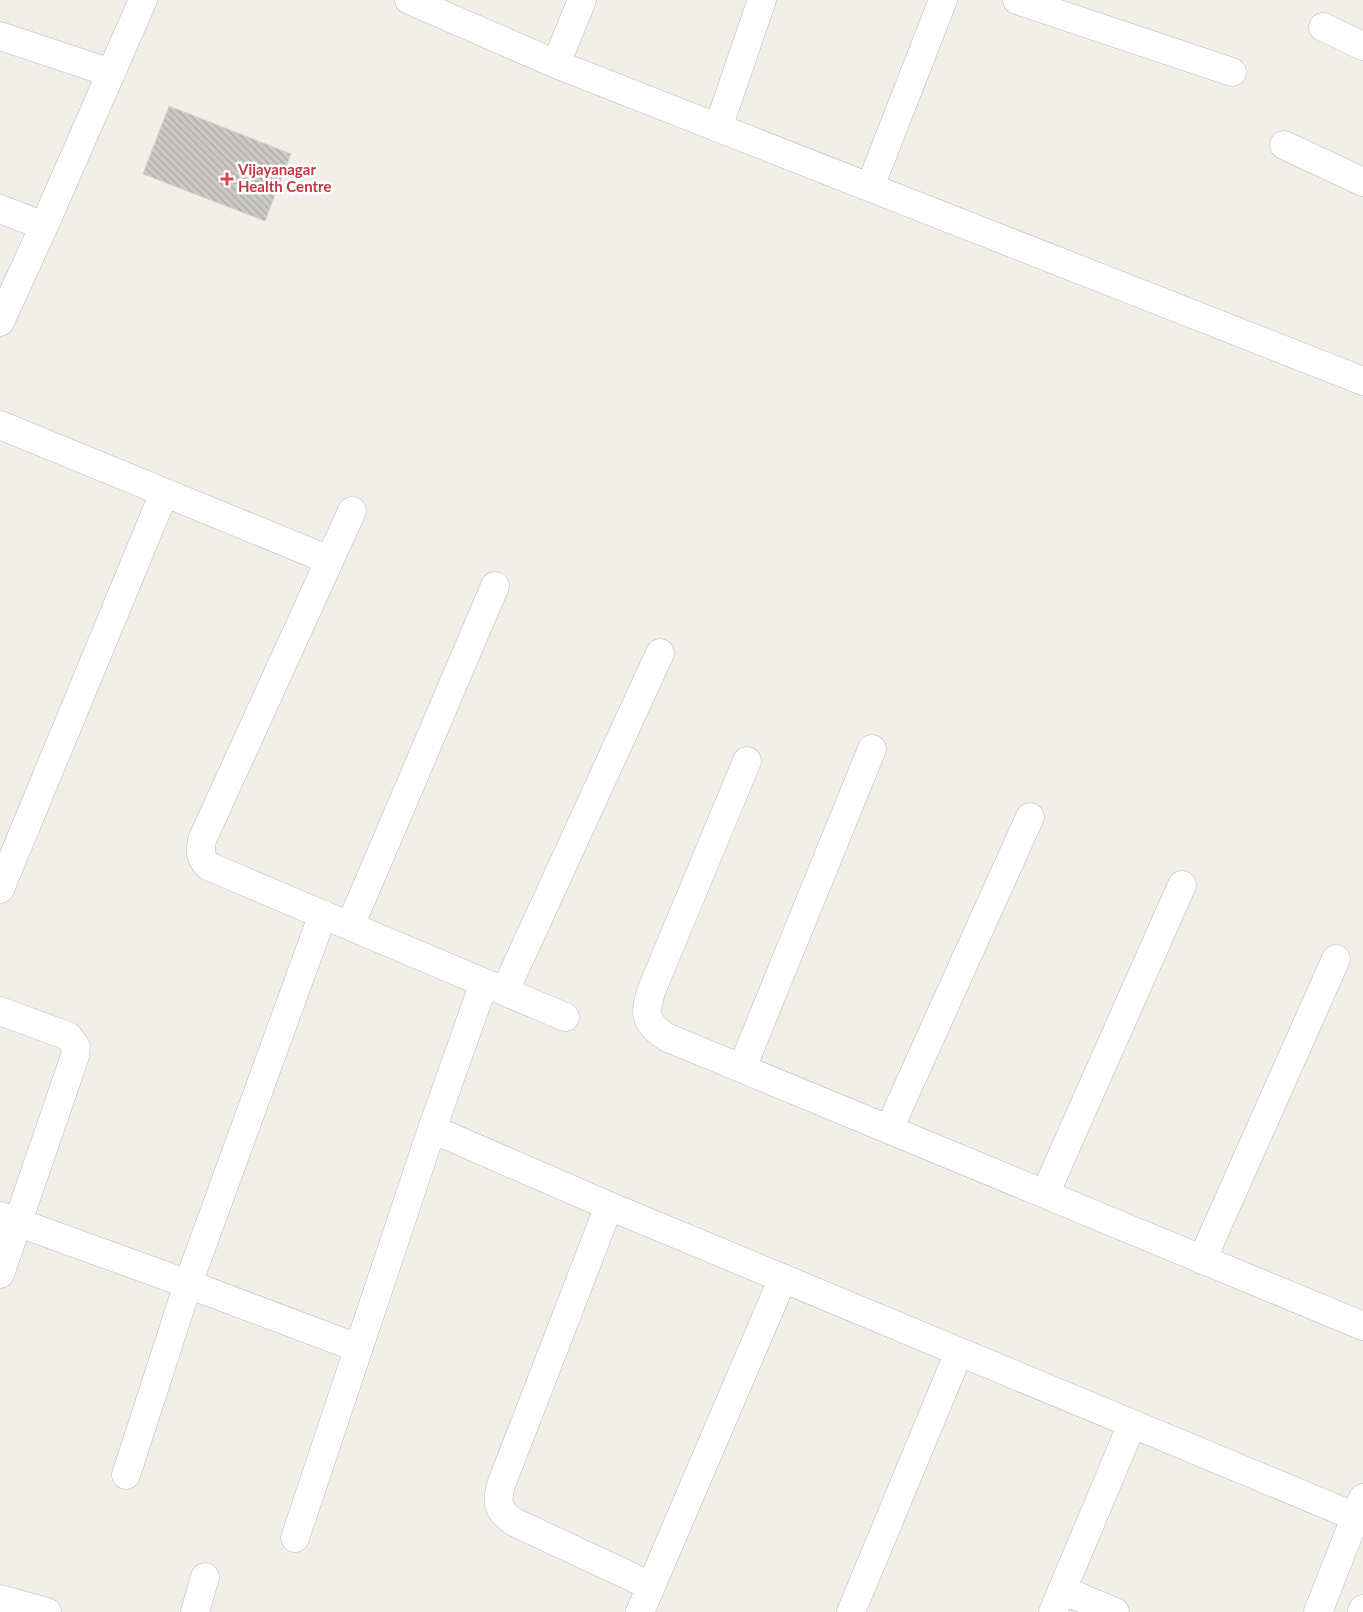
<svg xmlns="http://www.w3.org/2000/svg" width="1363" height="1612" font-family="Lato,sans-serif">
	<defs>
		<pattern id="building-back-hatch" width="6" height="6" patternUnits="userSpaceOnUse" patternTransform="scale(1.25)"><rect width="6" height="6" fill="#cccac5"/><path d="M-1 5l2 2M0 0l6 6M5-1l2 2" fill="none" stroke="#a9a8a4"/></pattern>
	</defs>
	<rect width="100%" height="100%" fill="#f1efe8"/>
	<path fill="url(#building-back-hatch)" stroke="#d6d1c6" d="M169 106 291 154 265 221 143 174Z"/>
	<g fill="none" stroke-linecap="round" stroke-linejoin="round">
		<defs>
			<path id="minor" d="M409 0 556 64 1363 381
				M1017 0 1232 72
				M1323 27 1363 46
				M0 36 111 73
				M556 64 582 0
				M718 128 762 0
				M1284 145 1363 182
				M870 187 943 0
				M0 209 44 226
				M0 425 329 560
				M352 511 202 840C200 852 200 857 208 866L565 1017
				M747 761 652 989C644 1013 644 1022 666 1037L1363 1326
				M0 889 164 493
				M350 926 495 586
				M505 991 660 653
				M0 1011 68 1036 76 1047 75 1056 0 1274
				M742 1068 872 749
				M432 1129 609 1206 1356 1517
				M889 1129 1030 817
				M1045 1194 1182 885
				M609 1206 501 1485C496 1505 498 1510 514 1522L651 1586
				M0 1216 188 1284 358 1348
				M1202 1260 1336 959
				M126 1475 188 1284 323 914
				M295 1538 432 1129 484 983
				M1062 1590 1115 1612
				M0 1599 47 1612
				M195 1612 205 1577
				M640 1612 783 1278
				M851 1612 959 1352
				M1053 1612 1132 1424"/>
			<path id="tertiary" d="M0 322 44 226 143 0
				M1318 1612 1363 1498
				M1362 1612 1363 1609"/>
		</defs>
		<use href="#minor" stroke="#b5b8bc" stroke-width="29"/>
		<use href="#tertiary" stroke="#b5b8bc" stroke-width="29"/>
		<use href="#minor" stroke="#fff" stroke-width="28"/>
		<use href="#tertiary" stroke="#fff" stroke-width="28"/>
	</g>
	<path fill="#e0444e" stroke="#fff" stroke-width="2" d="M224.5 171.5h5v5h5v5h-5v5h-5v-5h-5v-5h5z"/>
	<g text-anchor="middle" stroke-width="5" stroke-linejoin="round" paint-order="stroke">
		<g font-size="15" font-weight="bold" fill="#be3a42" stroke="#fff" text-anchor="start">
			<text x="238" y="175">Vijayanagar<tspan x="238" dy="17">Health Centre</tspan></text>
		</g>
	</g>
</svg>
